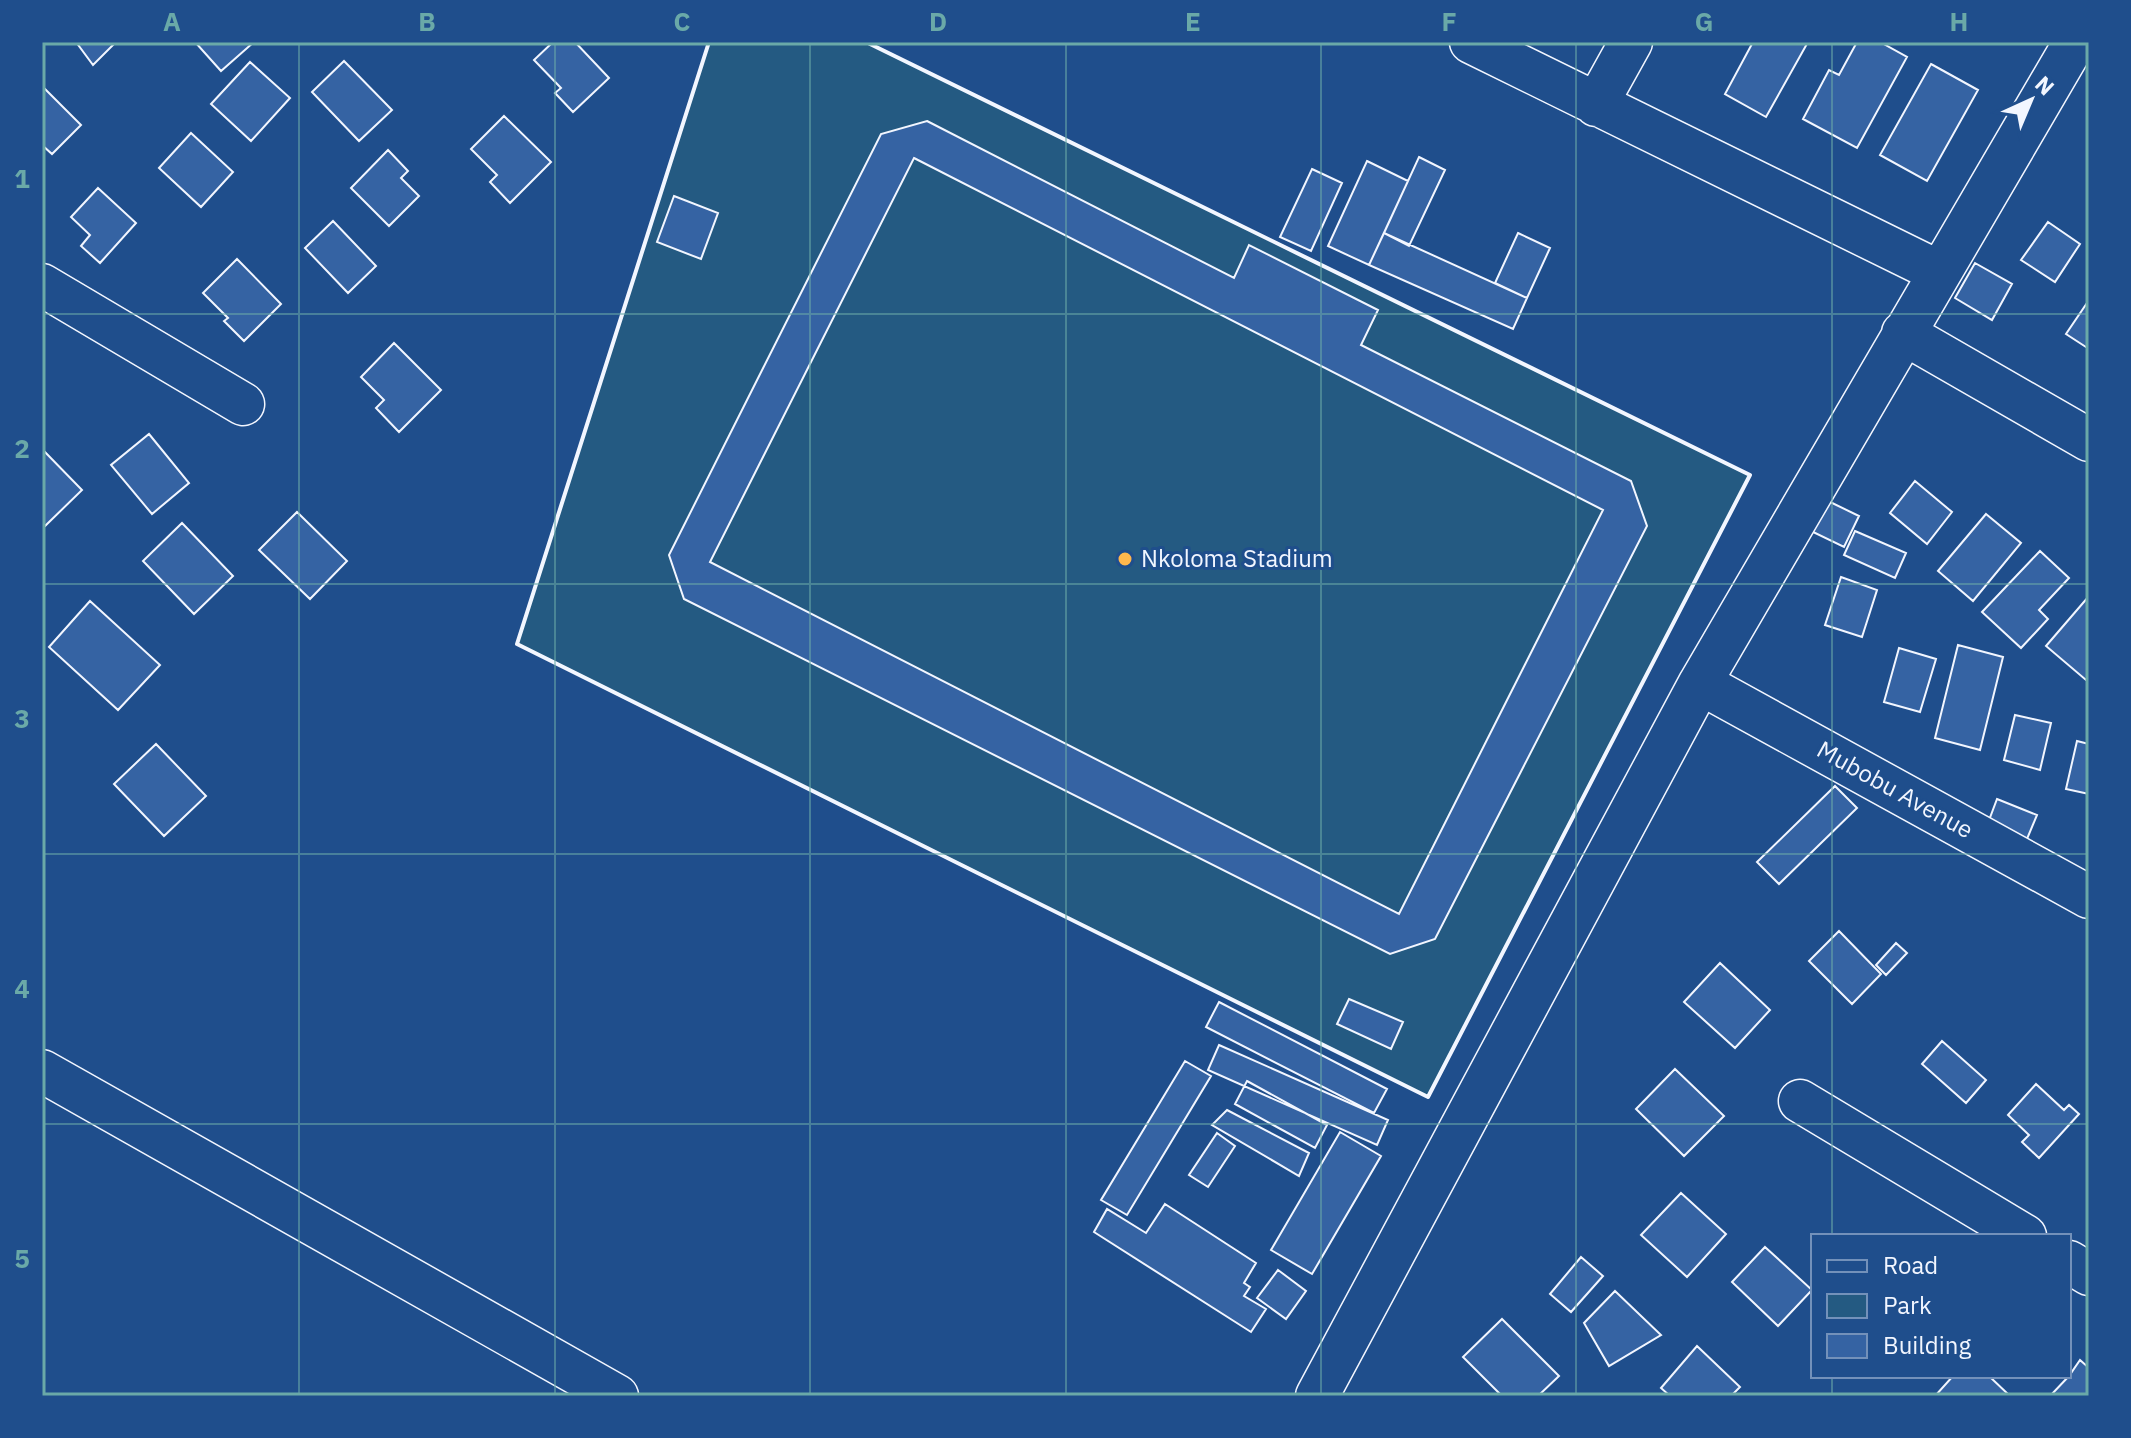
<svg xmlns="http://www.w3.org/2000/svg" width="2131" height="1438" font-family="'IBM Plex Sans',sans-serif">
	<rect width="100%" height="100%" fill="#1f4e8c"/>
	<path fill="#245a82" stroke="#a8bbd7" stroke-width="2" d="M709 42H866L1750 475 1428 1097 517 644Z"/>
	<path fill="#3563a3" stroke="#f2f6ff" stroke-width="2" fill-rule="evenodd" d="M76 42H116L93 65Z
		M195 42H254L221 71Z
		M553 42H575L609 78 573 112 555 93 561 88 534 60Z
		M1753 42H1808L1766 117 1725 94Z
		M1857 42H1880L1907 57 1857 148 1803 119 1829 70 1839 75Z
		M344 61 392 110 359 141 312 92Z
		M250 62 290 98 251 141 211 104Z
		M1931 64 1978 90 1927 181 1880 155Z
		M42 86 81 125 52 154 42 145Z
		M504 116 551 162 510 203 490 182 497 175 471 149Z
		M927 121 1234 278 1249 245 1378 310 1361 345 1631 481 1647 526 1435 939 1390 954 684 599 669 555 881 134ZM914 158 1603 510 1399 914 710 562Z
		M191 133 233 172 201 207 159 168Z
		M388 150 408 171 401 178 419 196 389 226 351 188Z
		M1419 157 1445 170 1409 246 1384 233Z
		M1367 161 1408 181 1369 265 1328 246Z
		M1312 169 1342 183 1311 251 1280 237Z
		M98 188 136 223 100 263 81 246 90 235 71 217Z
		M674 196 718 213 701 259 657 242Z
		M333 221 376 266 348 293 305 248Z
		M2048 222 2080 244 2055 282 2021 260Z
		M1384 233 1527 298 1513 329 1369 265Z
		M1518 233 1550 248 1527 298 1495 283Z
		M237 259 281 304 244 341 224 321 228 318 203 293Z
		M1975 263 2012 284 1992 320 1955 298Z
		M2089 300V349L2066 334Z
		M394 343 441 390 399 432 376 408 384 400 361 377Z
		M149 434 189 483 152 514 111 465Z
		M42 449 82 490 45 526 42 523Z
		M1915 481 1952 512 1927 544 1890 513Z
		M1826 500 1859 516 1844 547 1811 531Z
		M297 512 347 561 310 599 259 550Z
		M1986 514 2021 543 1973 601 1938 571Z
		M182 523 233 576 194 614 143 561Z
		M1855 531 1906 553 1895 578 1844 555Z
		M2040 551 2069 578 2039 610 2048 619 2021 648 1982 612Z
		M1841 577 1877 590 1862 637 1825 625Z
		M2089 596V677L2086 680 2046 646Z
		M90 601 160 665 118 710 49 647Z
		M1958 645 2003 657 1980 750 1935 738Z
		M1899 648 1936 659 1920 712 1884 702Z
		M2015 715 2051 723 2040 770 2004 760Z
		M2077 741 2089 744V794L2066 789Z
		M156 744 206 796 164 836 114 784Z
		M1835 786 1857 808 1779 884 1757 862Z
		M1997 799 2037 815 2027 839 1988 823Z
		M1839 931 1881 974 1852 1004 1809 961Z
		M1896 943 1907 953 1886 975 1876 965Z
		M1720 963 1770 1010 1735 1048 1684 1002Z
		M1349 999 1403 1022 1391 1049 1337 1024Z
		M1219 1002 1387 1089 1374 1113 1206 1027Z
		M1942 1041 1986 1080 1966 1103 1922 1064Z
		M1219 1045 1388 1120 1377 1145 1208 1070Z
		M1185 1061 1211 1076 1127 1215 1101 1200Z
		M1675 1069 1724 1116 1684 1156 1636 1109Z
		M1247 1081 1327 1125 1315 1148 1235 1104Z
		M2036 1084 2064 1110 2069 1105 2079 1114 2039 1158 2022 1142 2029 1135 2008 1115Z
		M1227 1110 1309 1153 1299 1176 1212 1125Z
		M1340 1132 1381 1156 1312 1274 1271 1250Z
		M1217 1133 1235 1146 1208 1187 1189 1175Z
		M1681 1193 1726 1234 1687 1277 1641 1235Z
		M1165 1204 1256 1263 1244 1283 1250 1287 1244 1296 1266 1309 1251 1332 1094 1232 1107 1209 1146 1233Z
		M1765 1247 1812 1290 1778 1326 1732 1282Z
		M1581 1257 1603 1276 1571 1312 1550 1294Z
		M1278 1270 1306 1291 1286 1319 1257 1298Z
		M1615 1291 1661 1335 1609 1366 1584 1323Z
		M1502 1319 1559 1376 1538 1396H1502L1463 1357Z
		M1697 1346 1740 1387 1731 1396H1670L1661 1388Z
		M2080 1360 2089 1368V1396H2050L2069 1376Z
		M1953 1376H1989L2010 1396H1935Z"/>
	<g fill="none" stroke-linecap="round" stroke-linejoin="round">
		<defs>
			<path id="minor" d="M1471 42 1939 272
				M1596 105 1631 42
				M42 285 243 404
				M1903 333 2089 440
				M1700 683 2089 897
				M42 1071 617 1396
				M1800 1101 2025 1236
				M2069 1262 2089 1274
				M1317 1396 1700 683 2075 42"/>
		</defs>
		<use href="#minor" stroke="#f2f6ff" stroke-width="45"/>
		<use href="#minor" stroke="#1f4e8c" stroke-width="42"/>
		<path stroke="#f2f6ff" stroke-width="4" d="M709 42 517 644 1428 1097 1750 475 866 42"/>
	</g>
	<path fill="none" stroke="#6aa9a8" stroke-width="2" stroke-opacity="0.55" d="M299 42V1396M555 42V1396M810 42V1396M1066 42V1396M1321 42V1396M1576 42V1396M1832 42V1236M42 314H2089M42 584H2089M42 854H2089M42 1124H2089M1832 1376V1396"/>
	<circle fill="#ffb74d" stroke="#1f4e8c" stroke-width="3" cx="1125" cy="559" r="8"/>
	<g text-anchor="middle" stroke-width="6" stroke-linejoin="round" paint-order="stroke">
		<g font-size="24" fill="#f2f6ff" stroke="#1f4e8c" text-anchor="start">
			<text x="1141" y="567">Nkoloma Stadium</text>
		</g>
		<g font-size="24" fill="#f2f6ff" stroke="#1f4e8c">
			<text transform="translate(1895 790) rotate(29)" y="8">Mubobu Avenue</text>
		</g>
	</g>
	<rect width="2131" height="1438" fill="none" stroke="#1f4e8c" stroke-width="88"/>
	<rect x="1811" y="1234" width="260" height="144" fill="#1f4e8c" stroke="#7391ba" stroke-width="2"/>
	<rect x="1827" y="1260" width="40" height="12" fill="#1f4e8c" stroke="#7391ba" stroke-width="2"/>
	<text x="1883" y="1274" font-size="24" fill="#f2f6ff">Road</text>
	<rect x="1827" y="1294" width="40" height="24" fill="#245a82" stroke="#7391ba" stroke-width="2"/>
	<text x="1883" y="1314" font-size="24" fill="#f2f6ff">Park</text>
	<rect x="1827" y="1334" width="40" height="24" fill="#3563a3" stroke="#7391ba" stroke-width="2"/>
	<text x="1883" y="1354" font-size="24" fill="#f2f6ff">Building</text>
	<g transform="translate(2031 100) rotate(44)" stroke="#1f4e8c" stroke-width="6" paint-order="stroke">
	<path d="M0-6L14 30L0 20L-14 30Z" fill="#f2f6ff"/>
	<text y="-12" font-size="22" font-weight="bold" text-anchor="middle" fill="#f2f6ff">N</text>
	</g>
	<rect x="44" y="44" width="2043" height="1350" fill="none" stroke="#6aa9a8" stroke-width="3"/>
	<g font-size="26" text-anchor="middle" font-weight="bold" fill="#6aa9a8">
		<text x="172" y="31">A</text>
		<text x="427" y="31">B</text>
		<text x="682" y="31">C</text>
		<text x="938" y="31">D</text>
		<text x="1193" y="31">E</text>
		<text x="1449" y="31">F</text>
		<text x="1704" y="31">G</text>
		<text x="1959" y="31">H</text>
		<text x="22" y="188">1</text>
		<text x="22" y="458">2</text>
		<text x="22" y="728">3</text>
		<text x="22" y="998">4</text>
		<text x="22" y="1268">5</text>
	</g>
</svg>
